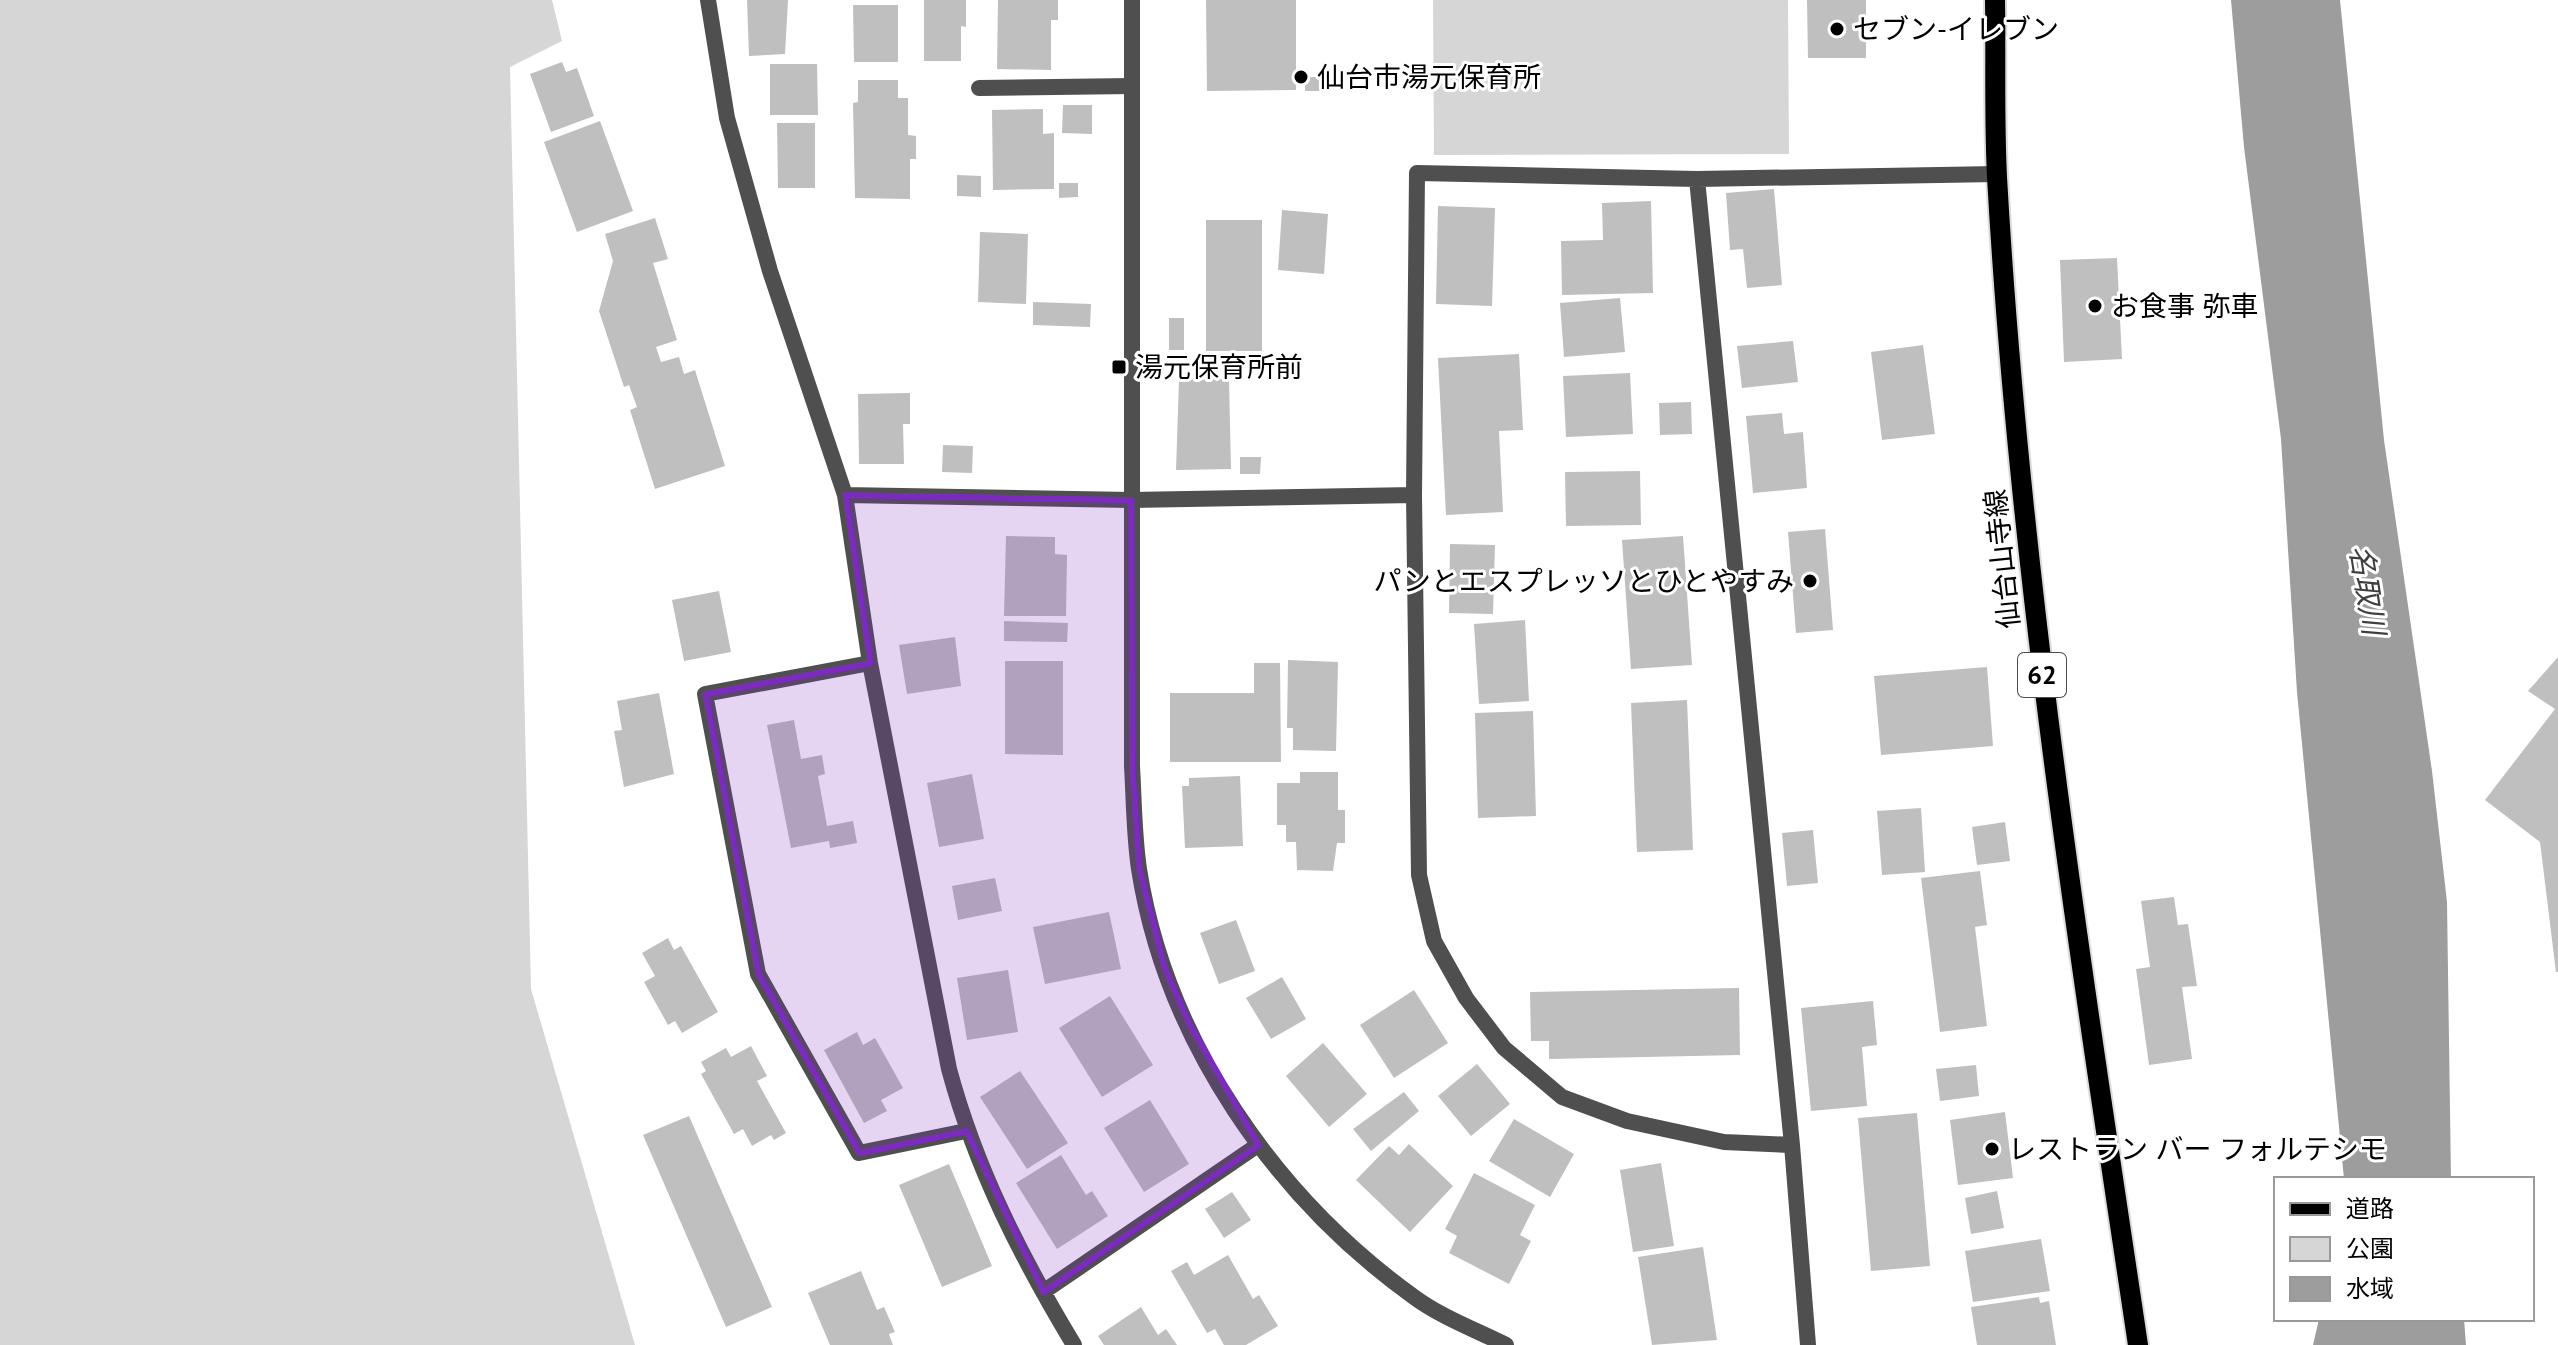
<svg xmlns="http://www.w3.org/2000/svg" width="2558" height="1345" font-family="'PT Sans','Noto Sans JP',sans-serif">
	<rect width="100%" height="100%" fill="#fff"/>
	<path fill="#d6d6d6" d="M0 0H552L562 41 510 67 531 989 635 1345H0Z
		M1433 0H1788L1789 154 1434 155Z"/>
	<path fill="#9d9d9d" d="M2231 0H2340L2384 440 2432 771 2447 902 2451 1179H2344L2297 692 2281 439 2244 147Z
		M2319 1319H2464L2466 1345H2313Z"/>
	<path fill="#bfbfbf" d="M747 0H788L785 54 749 56Z
		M924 0H966V27L961 26V61H924Z
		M998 0H1058V20H1051V70L997 69Z
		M1206 0H1296V90L1207 91Z
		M1807 0H1866V58H1808Z
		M853 5H898V62H854Z
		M562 62 566 72 577 68 594 116 551 132 530 74Z
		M770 64H817L818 115H770Z
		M1305 77H1321L1320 91H1305Z
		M858 80H898V98H908V135L916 136V159H910V199L855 198 853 103 858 102Z
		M1063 105H1092V134L1062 133Z
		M1043 109V134L1054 133V189L993 190 992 110Z
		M600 121 633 211 577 232 544 142Z
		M777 123H815V188H778Z
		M957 175 981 176V197L957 196Z
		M1059 183H1078V197L1059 198Z
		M1774 189 1782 285 1747 288 1743 249 1730 250 1726 193Z
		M1651 201 1653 293 1562 295 1561 241 1603 240 1602 203Z
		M1438 206 1495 208 1492 306 1436 304Z
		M1282 210 1328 214 1324 274 1278 270Z
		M655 218 668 259 653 263 677 340 656 347 661 362 679 357 684 374 695 370 725 466 655 489 630 410 637 407 629 385 624 387 599 311 613 261 605 234Z
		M1206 220H1262V351H1206Z
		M980 232 1028 234 1026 304 978 302Z
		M2117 258 2122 359 2064 362 2060 260Z
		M1620 298 1625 352 1564 357 1560 303Z
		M1033 302 1091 304 1090 327 1033 325Z
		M1169 318H1184V350H1169Z
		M1793 341 1798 382 1742 388 1737 346Z
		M1923 345 1935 434 1882 440 1871 352Z
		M1519 354 1523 430 1499 431 1503 512 1446 515 1438 358Z
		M1630 373 1633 434 1566 437 1563 376Z
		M1229 379 1231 469 1176 470 1179 380Z
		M910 393V424H903L904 464H859L858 394Z
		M1691 402 1692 434 1660 435 1659 403Z
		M1782 413 1784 434 1803 432 1807 488 1753 493 1746 416Z
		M943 445 973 446 972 473 942 472Z
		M1240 457H1261L1260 474H1240Z
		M1640 471 1641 525 1566 526 1565 472Z
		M1825 529 1833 630 1796 633 1788 532Z
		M1006 536 1055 537V554L1067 555 1066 616H1004Z
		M1683 536 1692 665 1631 669 1622 540Z
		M1450 544 1495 545 1493 614 1449 613Z
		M719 591 731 652 684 661 672 600Z
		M1525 620 1529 701 1479 704 1474 624Z
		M1004 621 1068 623 1067 642 1004 641Z
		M955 637 961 686 907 694 899 645Z
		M2558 657V972H2556L2540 842 2485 800 2555 709 2528 691Z
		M1288 660 1338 662 1336 751 1293 750V728H1287Z
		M1005 661H1063V755L1005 754Z
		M1254 663H1280L1281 762H1170V693H1254Z
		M1987 667 1993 746 1881 755 1874 676Z
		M659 693 674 774 624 787 614 731 622 730 617 701Z
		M1687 700 1693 850 1637 852 1631 703Z
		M1533 711 1536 816 1478 818 1475 713Z
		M794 720 801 759 822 755 825 774 818 776 827 826 853 821 857 843 830 848 829 841 791 848 767 725Z
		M1300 772H1338V810H1345V843H1337L1333 871 1297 870 1296 842H1286V825H1277V783H1300Z
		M972 774 984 839 939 847 927 783Z
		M1240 776 1243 846 1185 848 1182 786H1189V778Z
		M1921 808 1925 872 1882 875 1877 811Z
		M2005 822 2010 861 1977 865 1972 827Z
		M1813 830 1818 883 1787 886 1782 833Z
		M1980 871 1987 925 1975 927 1987 1026 1940 1032 1921 878Z
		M995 878 1002 911 958 920 952 886Z
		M2174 897 2178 925 2188 924 2197 986 2182 987 2192 1059 2149 1065 2136 969 2150 967 2141 901Z
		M1109 912 1121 969 1045 984 1033 927Z
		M1236 920 1255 971 1219 984 1200 933Z
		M668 938 674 950 681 946 718 1012 682 1033 675 1021 668 1025 644 982 655 976 642 953Z
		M1008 970 1018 1032 967 1040 957 978Z
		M1282 977 1306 1019 1271 1039 1246 998Z
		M1739 988 1740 1055 1549 1059V1041H1531L1530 992Z
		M1414 990 1448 1043 1394 1078 1360 1025Z
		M1110 996 1153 1065 1102 1097 1059 1028Z
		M1873 1001 1877 1045 1862 1047 1867 1106 1811 1111 1801 1008Z
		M857 1032 863 1045 875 1038 903 1088 881 1100 887 1111 864 1123 824 1050Z
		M1323 1043 1367 1094 1329 1127 1286 1076Z
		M751 1046 767 1076 757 1081 786 1133 774 1140 771 1135 752 1146 743 1129 734 1134 701 1074 706 1071 701 1062 726 1048 731 1057Z
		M1477 1064 1510 1104 1471 1136 1438 1096Z
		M1976 1065 1979 1096 1940 1101 1936 1069Z
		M1020 1071 1068 1143 1027 1169 980 1097Z
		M1404 1092 1419 1111 1371 1151 1353 1129Z
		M1150 1100 1189 1164 1144 1192 1104 1128Z
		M2005 1112 2013 1178 1958 1185 1950 1120Z
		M1917 1113 1930 1266 1871 1271 1858 1118Z
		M689 1116 772 1307 726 1327 643 1135Z
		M1514 1119 1574 1154 1550 1197 1489 1161Z
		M1409 1144 1453 1186 1410 1232 1356 1180 1389 1146 1399 1155Z
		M1061 1155 1086 1195 1092 1191 1108 1216 1057 1249 1016 1183Z
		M1661 1163 1674 1246 1633 1252 1620 1170Z
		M949 1164 992 1266 942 1287 899 1185Z
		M1474 1173 1535 1205 1520 1235 1531 1241 1509 1284 1449 1253 1457 1236 1445 1229Z
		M1997 1191 2004 1228 1971 1234 1965 1198Z
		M1232 1192 1251 1220 1224 1238 1205 1209Z
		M2041 1239 2050 1291 1973 1302 1965 1251Z
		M1703 1247 1717 1340 1652 1345 1638 1257Z
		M1228 1255 1253 1299 1259 1295 1278 1326 1246 1345H1224L1215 1329 1207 1333 1171 1271 1187 1262 1194 1275Z
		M861 1271 877 1310 884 1307 895 1332 889 1334 893 1345H830L808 1293Z
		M2039 1297 2040 1303 2049 1301 2056 1345H1977L1971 1307Z
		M1141 1307 1158 1335 1166 1329 1177 1345H1104L1098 1336Z"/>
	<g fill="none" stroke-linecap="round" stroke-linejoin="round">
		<defs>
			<path id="primary" d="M1995 0C1996 59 1994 118 1997 177 2019 569 2080 957 2138 1345"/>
		</defs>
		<use href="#primary" stroke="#dbdbdb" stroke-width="24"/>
		<path stroke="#4f4f4f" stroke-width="16" d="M708 0 727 118 770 271 845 495 870 663 949 1069C976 1169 1021 1257 1074 1345
			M979 88 1132 86
			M1697 179 1792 1145 1808 1345
			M845 495 1131 500 1414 495
			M870 663 705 694 758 974 859 1153 966 1131
			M1792 1145 1724 1142 1627 1121 1562 1097 1504 1048 1466 998 1434 941 1419 875 1414 495 1417 173 1697 179 1997 174
			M1043 1292 1258 1145"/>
		<path stroke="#4f4f4f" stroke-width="16" d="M1132 0V766C1134 800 1134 835 1139 869 1166 1041 1275 1197 1414 1297 1441 1317 1476 1330 1506 1345"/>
		<use href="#primary" stroke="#000" stroke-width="20"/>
	</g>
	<path fill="#7b2cbf" fill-opacity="0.2" stroke="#7b2cbf" stroke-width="6" stroke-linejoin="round" d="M845 495 1131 500 1132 766 1139 869 1164 967 1189 1024 1258 1145 1043 1292 966 1131 859 1153 758 974 705 694 870 663Z"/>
	<g fill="#000" stroke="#fff" stroke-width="3">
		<circle cx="1837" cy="29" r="8"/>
		<circle cx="1301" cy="77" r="8"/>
		<circle cx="2095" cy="306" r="8"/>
		<rect x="1111" y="359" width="16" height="16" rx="4"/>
		<circle cx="1810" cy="581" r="8"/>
		<circle cx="1992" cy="1149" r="8"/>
	</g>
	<g text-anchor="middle" stroke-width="6" stroke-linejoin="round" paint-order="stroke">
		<rect fill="#fff" stroke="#4c4c4c" stroke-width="2" x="2018" y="653" width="48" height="44" rx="6"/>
		<g font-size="26" font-weight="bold" fill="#000">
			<text x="2042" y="684">62</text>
		</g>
		<g font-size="28" fill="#000" stroke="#fff" text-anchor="start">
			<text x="1853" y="39">セブン-イレブン</text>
			<text x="1317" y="87">仙台市湯元保育所</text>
			<text x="2111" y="316">お食事 弥車</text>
			<text x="1135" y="377">湯元保育所前</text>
			<text x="1794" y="591" text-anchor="end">パンとエスプレッソとひとやすみ</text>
			<text x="2008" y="1159">レストラン バー フォルテシモ</text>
		</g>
		<g font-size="28" fill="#000" stroke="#fff">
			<text transform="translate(2002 559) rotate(-96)" y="10">仙台山寺線</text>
		</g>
		<g font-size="30" font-style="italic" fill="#3e3e3e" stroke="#fff">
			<text transform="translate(2367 590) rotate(81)" y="10">名取川</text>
		</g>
	</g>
	<rect x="2274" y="1177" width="260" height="144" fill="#ffffff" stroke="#999999" stroke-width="2"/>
	<rect x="2290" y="1203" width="40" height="12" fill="#000000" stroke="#999999" stroke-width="2"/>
	<text x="2346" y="1217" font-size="24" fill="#000000">道路</text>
	<rect x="2290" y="1237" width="40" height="24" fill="#d6d6d6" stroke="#999999" stroke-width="2"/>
	<text x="2346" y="1257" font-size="24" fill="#000000">公園</text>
	<rect x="2290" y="1277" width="40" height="24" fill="#9d9d9d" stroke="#999999" stroke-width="2"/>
	<text x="2346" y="1297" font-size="24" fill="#000000">水域</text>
</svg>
